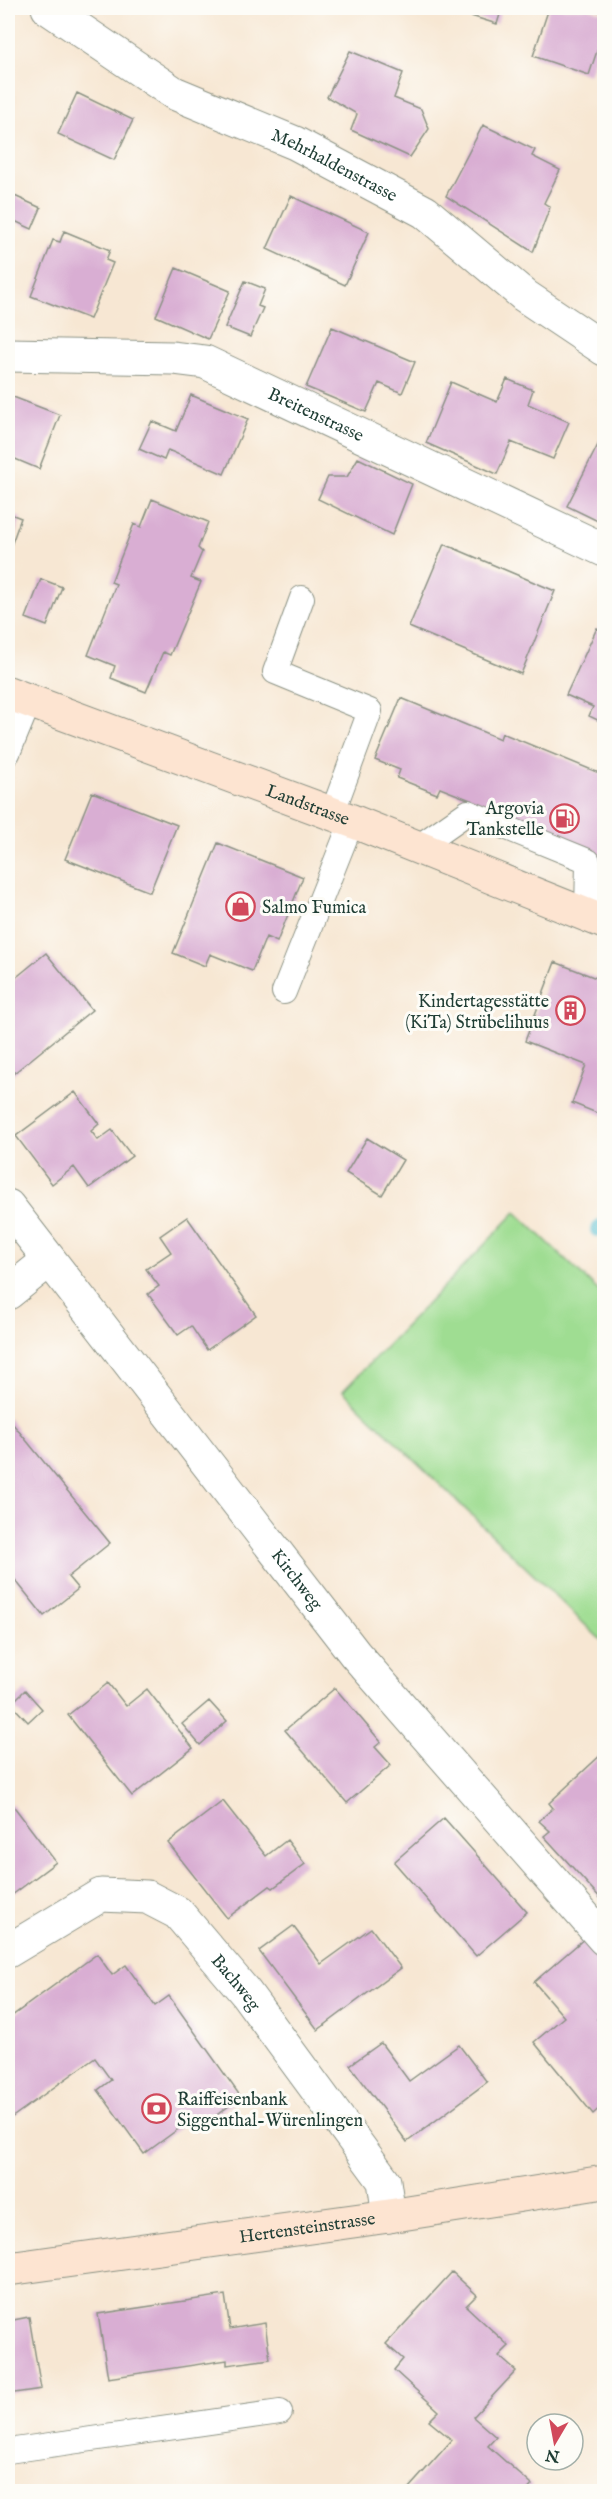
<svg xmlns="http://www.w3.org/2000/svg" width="612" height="2499" font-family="'IM FELL English',serif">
	<rect width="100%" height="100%" fill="#fdfcf7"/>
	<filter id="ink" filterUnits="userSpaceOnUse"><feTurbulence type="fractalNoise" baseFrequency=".0167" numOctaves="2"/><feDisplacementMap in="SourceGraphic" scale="12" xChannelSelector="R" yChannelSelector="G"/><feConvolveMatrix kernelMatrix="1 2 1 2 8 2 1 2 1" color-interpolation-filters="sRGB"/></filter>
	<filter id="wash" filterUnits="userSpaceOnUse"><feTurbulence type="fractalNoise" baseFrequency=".008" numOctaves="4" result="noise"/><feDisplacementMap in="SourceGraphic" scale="24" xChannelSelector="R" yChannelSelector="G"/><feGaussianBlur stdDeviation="1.35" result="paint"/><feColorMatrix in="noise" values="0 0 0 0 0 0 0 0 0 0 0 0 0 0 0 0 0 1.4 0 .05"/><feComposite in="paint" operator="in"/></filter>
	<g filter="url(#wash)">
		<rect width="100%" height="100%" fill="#f7e7d3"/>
		<path fill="#9fdd92" stroke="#5f8d63" stroke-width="1.5" d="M516 1212 604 1296V1643L343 1391Z"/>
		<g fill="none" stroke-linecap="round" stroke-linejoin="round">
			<path stroke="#51bbce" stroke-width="14" d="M597 1230 604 1223"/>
		</g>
		<g id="blocks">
			<path fill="#d9aed3" d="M445 8H502L497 24Z
				M549 8H587L604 13V30L589 75 533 56Z
				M350 51 403 73 394 98 421 109 429 129 410 157 351 130 357 114 327 97Z
				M77 93 133 120 114 160 58 134Z
				M483 125 535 150 532 156 560 170 544 203 550 207 533 252 446 196Z
				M8 193 41 208 32 229 8 218Z
				M291 196 369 232 345 285 267 249Z
				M64 231 110 250 106 260 113 263 90 319 31 296 53 240 60 242Z
				M176 268 230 291 208 339 156 316Z
				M245 281 265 289 258 306 263 308 250 337 225 327Z
				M332 327 415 362 402 393 379 383 366 412 306 387Z
				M507 379 533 390 528 404 569 422 553 459 511 442 497 474 426 443 451 382 497 402Z
				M8 395 60 415 39 469 8 456Z
				M191 395 248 419 224 474 168 450 164 460 139 449 152 421 176 431Z
				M604 433V524L567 506Z
				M358 458 412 484 392 535 318 499 328 477H347Z
				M152 499 208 522 198 548 202 552 191 578 201 582 170 655 163 652 146 692 111 678 115 666 88 655 116 584 111 582 134 524 141 527Z
				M8 513 21 518 8 554Z
				M444 544 555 591 521 674 409 627Z
				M41 579 62 587 47 626 26 618Z
				M597 628 604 631V723L589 716 593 707 566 695Z
				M401 698 500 739 502 733 604 775V863L470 807 473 801 440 788 437 794 397 778 400 770 375 760Z
				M92 792 177 825 150 892 65 859Z
				M218 843 303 877 277 942 266 937 252 971 210 954 205 966 173 953Z
				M46 953 92 1010 8 1078V984Z
				M555 962 604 981V1116L572 1103 586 1065 525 1041Z
				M75 1092 99 1124 91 1131 98 1140 112 1130 132 1156 89 1188 74 1167 52 1184 16 1136Z
				M367 1138 403 1160 382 1195 346 1173Z
				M187 1217 256 1315 207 1350 191 1326 178 1335 148 1294 159 1286 146 1269 171 1252 160 1236Z
				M8 1418 110 1543 68 1577 78 1589 44 1616 8 1571Z
				M108 1683 126 1706 147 1689 193 1748 132 1796 68 1715Z
				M335 1688 381 1742 375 1747 391 1765 347 1803 285 1730Z
				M25 1690 42 1709 28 1722 11 1704Z
				M209 1701 227 1721 200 1745 182 1724Z
				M604 1752V1902L544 1836 550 1831 539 1821 553 1808 549 1803Z
				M223 1801 266 1856 287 1840 305 1864 273 1888 270 1886 227 1918 168 1843Z
				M12 1804 56 1862 12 1895 8 1890V1808Z
				M444 1818 527 1912 476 1956 394 1862Z
				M293 1926 321 1964 371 1928 401 1968 318 2030 259 1951Z
				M585 1938 602 1957 604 1955V2013L597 2019 604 2028V2104L593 2114 534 2042 564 2017 534 1982Z
				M97 1954 112 1975 126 1965 155 2006 169 1996 241 2097 195 2131 188 2122 144 2154 98 2090 111 2080 95 2058 11 2118 8 2113V2019Z
				M381 2043 409 2081 459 2045 487 2082 407 2142 350 2065Z
				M452 2272 477 2295 466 2306 509 2346 499 2356 516 2371 473 2417 496 2437 488 2446 532 2485 526 2492H411L408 2489 452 2440 429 2421 439 2411 394 2370 403 2359 386 2344Z
				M225 2295 230 2329 265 2323 270 2359 227 2365V2360L108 2378 98 2314Z
				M29 2317 41 2389 8 2394V2321Z"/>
		</g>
	</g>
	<g filter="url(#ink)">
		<use href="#blocks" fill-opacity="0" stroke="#8b9284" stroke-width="1.5"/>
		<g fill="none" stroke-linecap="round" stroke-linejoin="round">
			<defs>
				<path id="lane" d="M302 598 275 672 370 711 332 814
					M8 753 29 702
					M418 847 468 812 588 861 587 915
					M284 992 352 821
					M8 2451 280 2412"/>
				<g id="street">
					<path id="s1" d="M48 8 174 93 295 143 425 212 525 296 604 349"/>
					<path id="s2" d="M8 355 173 358 205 362 604 550"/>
					<path id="s3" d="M8 1206 355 1654 604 1939"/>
					<path d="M8 1293 48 1261"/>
					<path id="s4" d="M8 1951 101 1895 147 1897 178 1913 245 1992 384 2181 389 2216"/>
				</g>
				<g id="secondary">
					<path id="s5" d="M8 693 352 821 604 922"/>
					<path id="s6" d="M8 2269 389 2216 604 2182"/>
				</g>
			</defs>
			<use href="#lane" stroke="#8b9284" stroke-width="26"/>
			<use href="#street" stroke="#8b9284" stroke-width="35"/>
			<use href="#secondary" stroke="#8b9284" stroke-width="35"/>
			<use href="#lane" stroke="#fff" stroke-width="24"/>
			<use href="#street" stroke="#fff" stroke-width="33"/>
			<use href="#secondary" stroke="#fde4d1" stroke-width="33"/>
		</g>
	</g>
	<defs>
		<symbol id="fuel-ring" viewBox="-11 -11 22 22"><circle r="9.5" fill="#fdfcf7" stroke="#d1495b" stroke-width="1.5"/><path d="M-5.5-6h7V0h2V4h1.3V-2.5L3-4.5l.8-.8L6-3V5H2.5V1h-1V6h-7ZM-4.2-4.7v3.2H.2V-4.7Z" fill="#d1495b"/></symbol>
		<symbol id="shop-ring" viewBox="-11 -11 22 22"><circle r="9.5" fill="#fdfcf7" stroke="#d1495b" stroke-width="1.5"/><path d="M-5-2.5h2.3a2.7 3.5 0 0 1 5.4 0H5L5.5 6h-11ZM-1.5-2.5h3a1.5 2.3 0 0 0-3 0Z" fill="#d1495b"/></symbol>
		<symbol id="building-ring" viewBox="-11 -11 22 22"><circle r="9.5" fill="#fdfcf7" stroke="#d1495b" stroke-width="1.5"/><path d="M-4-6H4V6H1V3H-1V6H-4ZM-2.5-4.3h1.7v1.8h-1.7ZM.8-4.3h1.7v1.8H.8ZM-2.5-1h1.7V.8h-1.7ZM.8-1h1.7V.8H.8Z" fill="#d1495b"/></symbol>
		<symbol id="bank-ring" viewBox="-11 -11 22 22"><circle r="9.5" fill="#fdfcf7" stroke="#d1495b" stroke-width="1.5"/><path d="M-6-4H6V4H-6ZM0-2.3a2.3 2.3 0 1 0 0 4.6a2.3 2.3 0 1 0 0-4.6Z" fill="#d1495b"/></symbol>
	</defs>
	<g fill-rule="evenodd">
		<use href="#fuel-ring" x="548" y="802" width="33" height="33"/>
		<use href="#shop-ring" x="224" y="890" width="33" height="33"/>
		<use href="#building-ring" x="554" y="994" width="33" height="33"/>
		<use href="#bank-ring" x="140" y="2092" width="33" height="33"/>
	</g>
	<g text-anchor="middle" stroke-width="6" stroke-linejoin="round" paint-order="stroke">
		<g font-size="18" fill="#1f3d34" stroke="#fdfcf7">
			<text dy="6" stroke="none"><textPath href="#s1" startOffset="328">Mehrhaldenstrasse</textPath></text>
			<text dy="6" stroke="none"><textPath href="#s2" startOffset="320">Breitenstrasse</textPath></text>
			<text dy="6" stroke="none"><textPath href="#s5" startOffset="320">Landstrasse</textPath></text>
			<text dy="6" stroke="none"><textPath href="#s3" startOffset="472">Kirchweg</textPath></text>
			<text dy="6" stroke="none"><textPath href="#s4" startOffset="280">Bachweg</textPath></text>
			<text dy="6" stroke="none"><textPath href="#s6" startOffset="302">Hertensteinstrasse</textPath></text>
		</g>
		<g font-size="18" fill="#1f3d34" stroke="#fdfcf7" text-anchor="end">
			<text x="544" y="814">Argovia<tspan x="544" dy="21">Tankstelle</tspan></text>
			<text x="262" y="913" text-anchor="start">Salmo Fumica</text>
			<text x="549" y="1007">Kindertagesstätte<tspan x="549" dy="21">(KiTa) Strübelihuus</tspan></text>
			<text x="177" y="2105" text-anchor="start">Raiffeisenbank<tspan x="177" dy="21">Siggenthal-Würenlingen</tspan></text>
		</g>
	</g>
	<rect width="612" height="2499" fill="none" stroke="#fdfcf7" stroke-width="30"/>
	<g transform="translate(555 2442) rotate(190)"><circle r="28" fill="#fdfcf7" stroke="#a4b0a9" stroke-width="1.5"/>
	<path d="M0-4.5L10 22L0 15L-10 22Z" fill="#d1495b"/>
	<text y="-9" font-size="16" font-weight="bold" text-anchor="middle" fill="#1f3d34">N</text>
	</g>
</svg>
